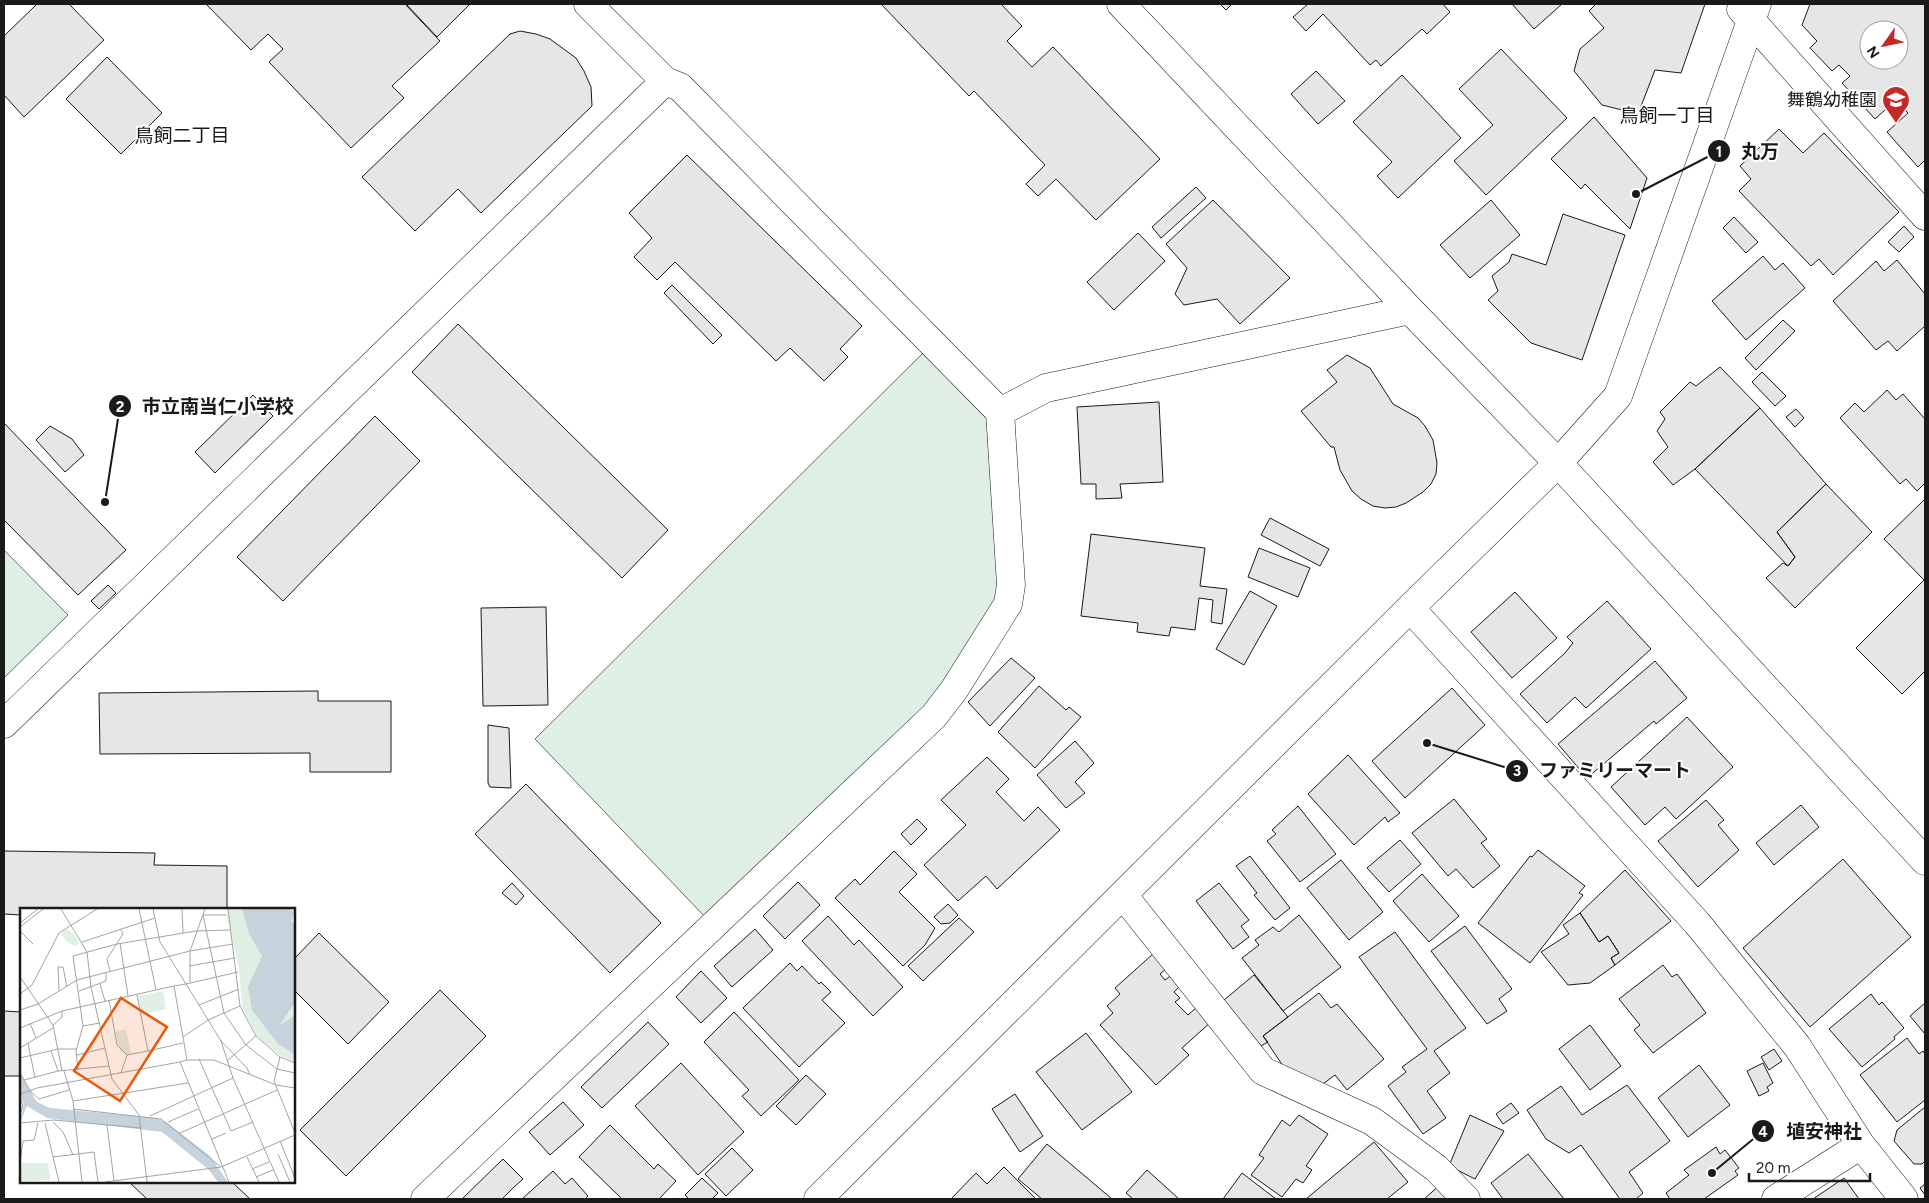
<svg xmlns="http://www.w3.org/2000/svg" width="1929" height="1203" font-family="Figtree,'Noto Sans JP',sans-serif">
	<rect width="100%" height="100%" fill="#fff"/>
	<path fill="#e0efe3" stroke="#6a6a6a" d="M924 352 987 416 999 598 921 716 707 919 535 739Z
		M4 550 68 615 4 678Z"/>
	<path fill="#e6e6e6" stroke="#1a1a1a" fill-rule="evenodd" d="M37 4H69L104 40 24 117 4 95V36Z
		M206 4H405L440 41 392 86 404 98 351 148 269 62 283 49 268 34 251 50Z
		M406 4H470L437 37Z
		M881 4H1001L1022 26 1007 41 1032 67 1053 47 1160 159 1096 220 1056 179 1038 196 1026 184 1045 165 974 91 969 96Z
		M1220 4H1232L1226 10Z
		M1308 4H1443L1450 12 1427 34 1422 29 1381 66 1376 60 1370 65 1323 14 1306 31 1293 17Z
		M1512 4H1562L1534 29Z
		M1596 4H1705L1681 73 1655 70 1638 114 1602 105 1574 71 1580 49 1604 28 1589 11Z
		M1810 4H1925V160L1918 167 1887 132 1908 113 1896 100 1875 119 1842 83 1850 76 1839 65 1832 71 1810 48 1817 41 1802 25ZM1869 30H1899V60H1869Z
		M520 31 536 34 550 39 576 58 584 71 591 87 592 106 481 213 458 189 415 231 362 177 510 34Z
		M1501 49 1567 118 1486 195 1454 161 1493 125 1459 89Z
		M107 57 162 113 121 154 66 99Z
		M1316 71 1345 101 1318 124 1291 94Z
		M1402 75 1461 138 1398 198 1377 176 1392 162 1353 122Z
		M1594 117 1647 178 1630 229 1585 184 1581 189 1551 159Z
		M1779 129 1803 153 1824 133 1899 212 1833 275 1819 259 1811 266 1739 191 1751 179 1740 166Z
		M687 155 862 326 840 349 848 357 824 381 790 348 776 361 675 262 657 280 634 257 652 238 629 213Z
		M1196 187 1206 198 1161 238 1152 227Z
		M1213 200 1290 278 1240 324 1217 299 1184 305 1175 294 1187 268 1166 244Z
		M1491 200 1520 235 1470 278 1440 245Z
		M1563 214 1625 235 1582 360 1531 343 1488 300 1498 291 1492 276 1509 262 1512 254 1546 265Z
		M1734 217 1758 242 1746 253 1723 228Z
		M1904 226 1914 237 1899 252 1888 242Z
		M1138 233 1165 261 1114 310 1087 282Z
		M1763 256 1775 270 1783 263 1805 288 1746 340 1712 301Z
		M1897 260 1925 294V326L1897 351 1888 341 1876 350 1833 301 1876 261 1884 271Z
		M672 285 722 335 713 344 664 293Z
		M1783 320 1795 331 1756 370 1745 358Z
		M458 324 668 530 622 578 412 372Z
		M1347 355 1370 368 1393 404 1418 418 1425 426 1433 440 1437 463 1436 474 1431 484 1423 492 1406 503 1396 507 1385 508 1373 506 1361 499 1352 491 1340 470 1334 447H1331L1301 411 1337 382 1327 370Z
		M1720 367 1760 408 1695 469 1673 485 1653 462 1668 447 1657 431 1665 419 1660 412 1690 382 1696 386Z
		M1762 372 1786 396 1775 406 1752 382Z
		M1887 390 1896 400 1903 394 1925 419V483L1917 491 1906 479 1900 484 1840 418 1855 403 1864 412Z
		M253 395 273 416 215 473 195 452Z
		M1159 402 1163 482 1120 484 1122 498 1096 499V484H1081L1077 407Z
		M1760 408 1826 484 1777 532 1795 557 1788 566 1695 469Z
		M1796 409 1804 418 1795 427 1786 417Z
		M375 416 420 461 283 601 237 557Z
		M4 423 126 550 78 595 4 520Z
		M50 426 72 439 84 455 65 472 36 440Z
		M1826 484 1872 532 1795 608 1766 578 1783 563 1788 566 1795 557 1777 532Z
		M1925 499V671L1902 694 1856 648 1924 580 1884 539Z
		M1270 518 1329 549 1320 566 1261 535Z
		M1091 534 1205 548 1200 586 1227 589 1222 624 1211 622 1213 600 1199 598 1195 630 1171 627 1169 636 1137 632 1138 623 1081 616Z
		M1259 548 1310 568 1298 597 1248 577Z
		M108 585 116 593 99 609 91 601Z
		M1250 591 1277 606 1244 665 1216 649Z
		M1515 592 1557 638 1512 678 1471 632Z
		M1607 601 1651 649 1586 708 1575 697 1547 723 1520 694 1565 653 1573 643 1567 637Z
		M546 607 548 705 483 706 481 608Z
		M1011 658 1035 678 990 726 968 702Z
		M1655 661 1687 698 1656 724 1654 721 1587 778 1558 744Z
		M1039 686 1066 710 1069 707 1081 717 1035 768 998 732Z
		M1452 688 1485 725 1405 798 1372 761Z
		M318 691V701H391V772H310V753L100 754 99 693Z
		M1687 717 1733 767 1676 819 1665 807 1645 825 1611 787Z
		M488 725 509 728 511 788 490 787 488 783Z
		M1075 741 1094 763 1075 782 1085 793 1066 808 1037 775Z
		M1348 755 1400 813 1388 822 1385 817 1354 845 1308 794Z
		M987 757 1009 779 996 792 1024 821 1038 807 1060 830 997 889 986 876 958 901 924 865 966 825 941 800Z
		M526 784 661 923 610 973 475 834Z
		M1454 799 1487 839 1481 843 1500 866 1473 888 1456 869 1448 876 1412 833Z
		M1706 800 1724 820 1718 825 1739 850 1698 887 1658 841Z
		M1801 805 1819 827 1774 865 1756 843Z
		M1298 806 1336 854 1300 882 1267 841 1276 834 1272 830Z
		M917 819 927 829 911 845 901 834Z
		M1400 840 1421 864 1389 892 1367 868Z
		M1538 850 1585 886 1579 893 1583 895 1530 963 1478 923 1530 856 1532 857Z
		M4 851 155 853 154 865 227 866V909H21V915L4 914Z
		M894 851 917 874 899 892 935 928 925 945 903 966 835 898 855 879 860 885Z
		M1250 856 1290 908 1275 920 1254 895 1257 893 1236 866Z
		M1843 859 1911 937 1810 1027 1743 948Z
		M1341 860 1383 912 1349 940 1307 888Z
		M1625 870 1671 921 1615 965 1611 958 1619 953 1608 936 1599 942 1580 913Z
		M1422 874 1459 916 1429 942 1393 901Z
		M798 882 820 905 785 939 763 916Z
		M512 883 524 896 516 905 502 893Z
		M1219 883 1249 920 1241 926 1249 937 1233 949 1196 901Z
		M948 904 958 915 950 923 941 924 934 917Z
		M1580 913 1599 942 1608 936 1619 953 1611 958 1615 965 1590 983 1568 985 1541 952 1569 934 1563 925Z
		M1299 915 1341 967 1283 1011 1242 958 1259 945 1255 940 1273 927 1279 932Z
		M828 916 854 945 859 940 903 987 873 1016 802 941Z
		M959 918 974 932 923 981 908 966Z
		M1465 926 1512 989 1499 999 1507 1011 1487 1024 1431 951Z
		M755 929 773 950 732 987 714 966Z
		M1395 932 1466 1028 1434 1051 1450 1073 1427 1091 1446 1118 1423 1134 1388 1086 1406 1072 1402 1067 1427 1049 1359 957Z
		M319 933 389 1002 348 1044 294 990V959Z
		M1154 953 1167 968 1160 974 1165 980 1173 974 1182 984 1174 992 1180 998 1175 1002 1188 1015 1197 1007 1211 1022 1182 1048 1189 1055 1156 1085 1100 1025 1113 1013 1107 1006 1120 994 1115 988Z
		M790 963 797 971 802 966 819 984 821 982 831 992 822 1000 845 1023 799 1067 743 1008Z
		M1663 965 1672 977 1677 974 1706 1013 1653 1053 1634 1030 1640 1025 1619 999Z
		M701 971 727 998 701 1023 676 997Z
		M1254 975 1288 1017 1263 1036 1268 1042 1261 1046 1224 1000Z
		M440 990 486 1036 346 1176 300 1130Z
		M1319 993 1331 1008 1337 1004 1384 1059 1347 1090 1335 1075 1323 1084 1285 1069 1263 1036Z
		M1871 994 1879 1005 1882 1002 1904 1028 1894 1037 1895 1039 1862 1067 1829 1029Z
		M1925 1003V1034L1910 1016Z
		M4 1011 21 1012V1076H4Z
		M734 1012 799 1080 761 1116 742 1096 749 1090 704 1042Z
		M648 1022 669 1044 602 1108 581 1087Z
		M1590 1025 1621 1066 1590 1090 1559 1049Z
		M1086 1033 1132 1092 1082 1130 1036 1072Z
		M1907 1038 1919 1054 1923 1051 1925 1054V1100L1897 1122 1860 1075Z
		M1774 1049 1782 1061 1769 1070 1761 1057Z
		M681 1063 744 1132 698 1175 635 1106Z
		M1763 1063 1773 1083 1767 1087 1769 1091 1759 1096 1747 1071Z
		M1699 1065 1730 1105 1688 1137 1658 1098Z
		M806 1075 826 1094 796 1125 776 1106Z
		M1627 1085 1670 1141 1629 1172 1643 1193 1636 1199H1620L1581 1145 1569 1153 1546 1139 1527 1110 1561 1086 1582 1115Z
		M1015 1094 1043 1136 1020 1152 992 1109Z
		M563 1102 584 1125 550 1155 529 1132Z
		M1511 1103 1519 1113 1503 1124 1496 1114Z
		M1925 1107V1161L1922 1164H1914L1894 1141 1897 1130Z
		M1299 1115 1328 1134 1306 1166 1312 1170 1303 1183 1296 1179 1282 1197 1251 1175 1264 1158 1259 1155 1282 1120 1290 1126Z
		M1470 1115 1504 1131 1475 1179 1449 1166Z
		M610 1125 654 1169 658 1164 676 1181 659 1199H622L579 1157Z
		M1374 1142 1408 1182 1387 1199H1306Z
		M1047 1144 1112 1199H1042L1018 1179Z
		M1716 1147 1720 1154 1725 1150 1739 1168 1735 1171 1738 1175 1704 1199H1670L1666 1193 1689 1175 1684 1170Z
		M732 1148 753 1170 726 1196 705 1174Z
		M1528 1154 1564 1199H1503L1491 1183Z
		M503 1159 523 1179 513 1188 502 1199H462Z
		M1004 1167 1036 1199H951L976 1173 987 1184Z
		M1147 1170 1179 1199H1133L1126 1193Z
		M553 1171 565 1184 572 1178 588 1196 585 1199H522Z
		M1242 1173 1276 1199H1223Z
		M702 1178 718 1193 713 1198 714 1199H689L685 1195Z
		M1844 1178 1859 1199H1813Z
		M129 1182H232L250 1199H147Z
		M1925 1184V1195L1920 1188Z
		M1440 1185 1452 1199H1424Z"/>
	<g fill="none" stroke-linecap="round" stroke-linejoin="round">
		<defs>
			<path id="minor" d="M1121 4 1410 310 1558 463 1925 861
				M1741 9 1925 216
				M665 81 680 87 1000 412
				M1410 608 1697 923 1797 1046 1861 1145 1904 1199
				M4 724 665 81 588 4
				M1123 895 1263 1071 1372 1121 1436 1168 1466 1199
				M425 1199 934 716 954 690 1008 604 1011 585 1000 412 1046 388 1410 310
				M818 1199 1410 608 1558 463 1618 396 1757 4
				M1776 1199 1861 1145"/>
		</defs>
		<use href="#minor" stroke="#1a1a1a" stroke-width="29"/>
		<use href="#minor" stroke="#fff" stroke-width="28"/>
	</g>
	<defs>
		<symbol id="school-pin" viewBox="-11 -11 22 30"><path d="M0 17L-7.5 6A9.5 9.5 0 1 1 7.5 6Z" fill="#c62828" stroke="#fff"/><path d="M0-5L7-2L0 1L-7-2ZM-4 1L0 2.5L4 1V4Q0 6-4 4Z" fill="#fff"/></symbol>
	</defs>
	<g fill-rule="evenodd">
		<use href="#school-pin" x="1880" y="84" width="32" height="43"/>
	</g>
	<g text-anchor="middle" stroke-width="4" stroke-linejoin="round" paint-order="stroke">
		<g font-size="18" fill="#1a1a1a" stroke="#fff" text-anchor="end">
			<text x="1877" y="106">舞鶴幼稚園</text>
		</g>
		<g font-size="19" fill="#1a1a1a" stroke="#fff">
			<text x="1667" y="122">鳥飼一丁目</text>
			<text x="182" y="142">鳥飼二丁目</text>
		</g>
	</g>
	<g transform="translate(20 908)">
		<rect width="275" height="275" fill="#fff"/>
		<path d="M209 1H275V154L261 148 237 128 222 99 219 62 207 8ZM46 21 54 26 59 35 55 38 47 34 41 26ZM143 83 146 101 122 107 118 88ZM106 121 111 146 107 147 100 143 95 124ZM2 255H28L30 272 1 273Z" fill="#e0efe3"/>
		<path d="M270 1 274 5 271 13 275 17V94L259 118 275 107V146L258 136 232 102 228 79 242 48 229 26 223 4V1ZM0 166 17 194 30 200 135 210 146 214 190 248 208 274H198L188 261 142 224 27 210 7 198 0 214 4 196 0 187Z" fill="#c6d2dc"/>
		<path fill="none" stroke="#a3a3a3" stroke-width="1" d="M41 1 67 44 71 79 92 171 119 207 127 274M119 1 136 82M133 1 140 34 166 76 154 78 167 152 160 154 209 274M162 1 163 25M208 1 220 98 236 128 260 149 275 155M183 7 204 105 226 137 257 161 275 165M183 7H206M0 15 18 1M0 19 23 1M0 23 13 36M62 34 135 10M100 35 108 88M169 58 215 50M90 63 87 51 103 26 101 22M218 64 166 76 201 133 213 170 259 274M0 69 33 117 42 163M170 74V43L185 1M80 76 85 93M39 83 38 59H43L47 79M59 83 86 73V64M0 86 12 77 39 25 77 1M117 87 128 143 163 135M89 92 97 137 107 147 101 165M179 97 219 81M0 102 18 96 57 72 170 43 213 36M10 115 16 130M33 117 42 109V103M63 118 80 115M0 120 42 103 154 78M163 129 188 112 220 98M200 132 227 160 230 167M8 135 15 170M0 140 33 120M31 143 38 163M57 147 85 140M107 147 128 143M260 149 254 173 275 225M0 150 38 141H56M179 151 211 223 233 214M167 152H194L256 177 275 180M207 153 236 128M58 162 56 143 63 118 53 48 97 36 176 23 210 22M44 163 53 193 62 274M0 165 11 184 19 191 49 182M4 172 38 163 89 158M0 186 17 180 160 154M0 190 3 197 0 207M53 193 168 175M53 201 141 211 201 259M130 208 213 170M33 214 43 224 53 247M148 214 178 201M0 215 34 212 120 220M25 215 39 274M87 217 94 273M160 225 257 182M192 231 206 225M260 233 275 270M258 246 270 274M33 249 74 244 78 274M227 249 239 274M0 254 3 233 14 232 18 215M232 261 249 254M236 269 253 262M85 274 201 259 275 227"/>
		<path fill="#e8590c" fill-opacity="0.15" stroke="#e8590c" stroke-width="2.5" d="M101 90 147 119 100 193 54 163Z"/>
		<rect width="275" height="275" fill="none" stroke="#1a1a1a" stroke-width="2.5"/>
	</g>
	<path fill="none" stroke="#1a1a1a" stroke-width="2" d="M1636 194L1719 151M105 502L120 406M1427 743L1517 771M1712 1173L1763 1131"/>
	<g fill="#1a1a1a" stroke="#fff" stroke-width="2">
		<circle cx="1636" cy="194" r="5"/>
		<circle cx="105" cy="502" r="5"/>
		<circle cx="1427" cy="743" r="5"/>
		<circle cx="1712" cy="1173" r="5"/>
		<circle cx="1719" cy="151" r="12"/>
		<circle cx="120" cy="406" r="12"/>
		<circle cx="1517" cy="771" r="12"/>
		<circle cx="1763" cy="1131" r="12"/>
	</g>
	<g font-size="15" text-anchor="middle" font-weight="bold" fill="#fff">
		<text x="1719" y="157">1</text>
		<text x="120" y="412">2</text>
		<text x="1517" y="776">3</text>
		<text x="1763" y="1137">4</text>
	</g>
	<g font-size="19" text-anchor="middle" font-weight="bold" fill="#1a1a1a" stroke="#fff" stroke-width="4" stroke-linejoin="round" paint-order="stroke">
		<text x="1760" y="158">丸万</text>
		<text x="218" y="413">市立南当仁小学校</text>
		<text x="1615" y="777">ファミリーマート</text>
		<text x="1824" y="1138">埴安神社</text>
	</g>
	<rect width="1929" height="1203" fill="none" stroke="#1a1a1a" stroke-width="10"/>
	<g transform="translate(1884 45) rotate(237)"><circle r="24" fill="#ffffff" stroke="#a3a3a3"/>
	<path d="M0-4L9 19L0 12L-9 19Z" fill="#c62828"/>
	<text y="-8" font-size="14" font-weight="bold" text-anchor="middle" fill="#1a1a1a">N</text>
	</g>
	<path d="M1749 1173v8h121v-8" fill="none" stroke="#1a1a1a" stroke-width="2.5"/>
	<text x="1756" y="1173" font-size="15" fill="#1a1a1a" stroke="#ffffff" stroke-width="4" paint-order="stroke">20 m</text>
</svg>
